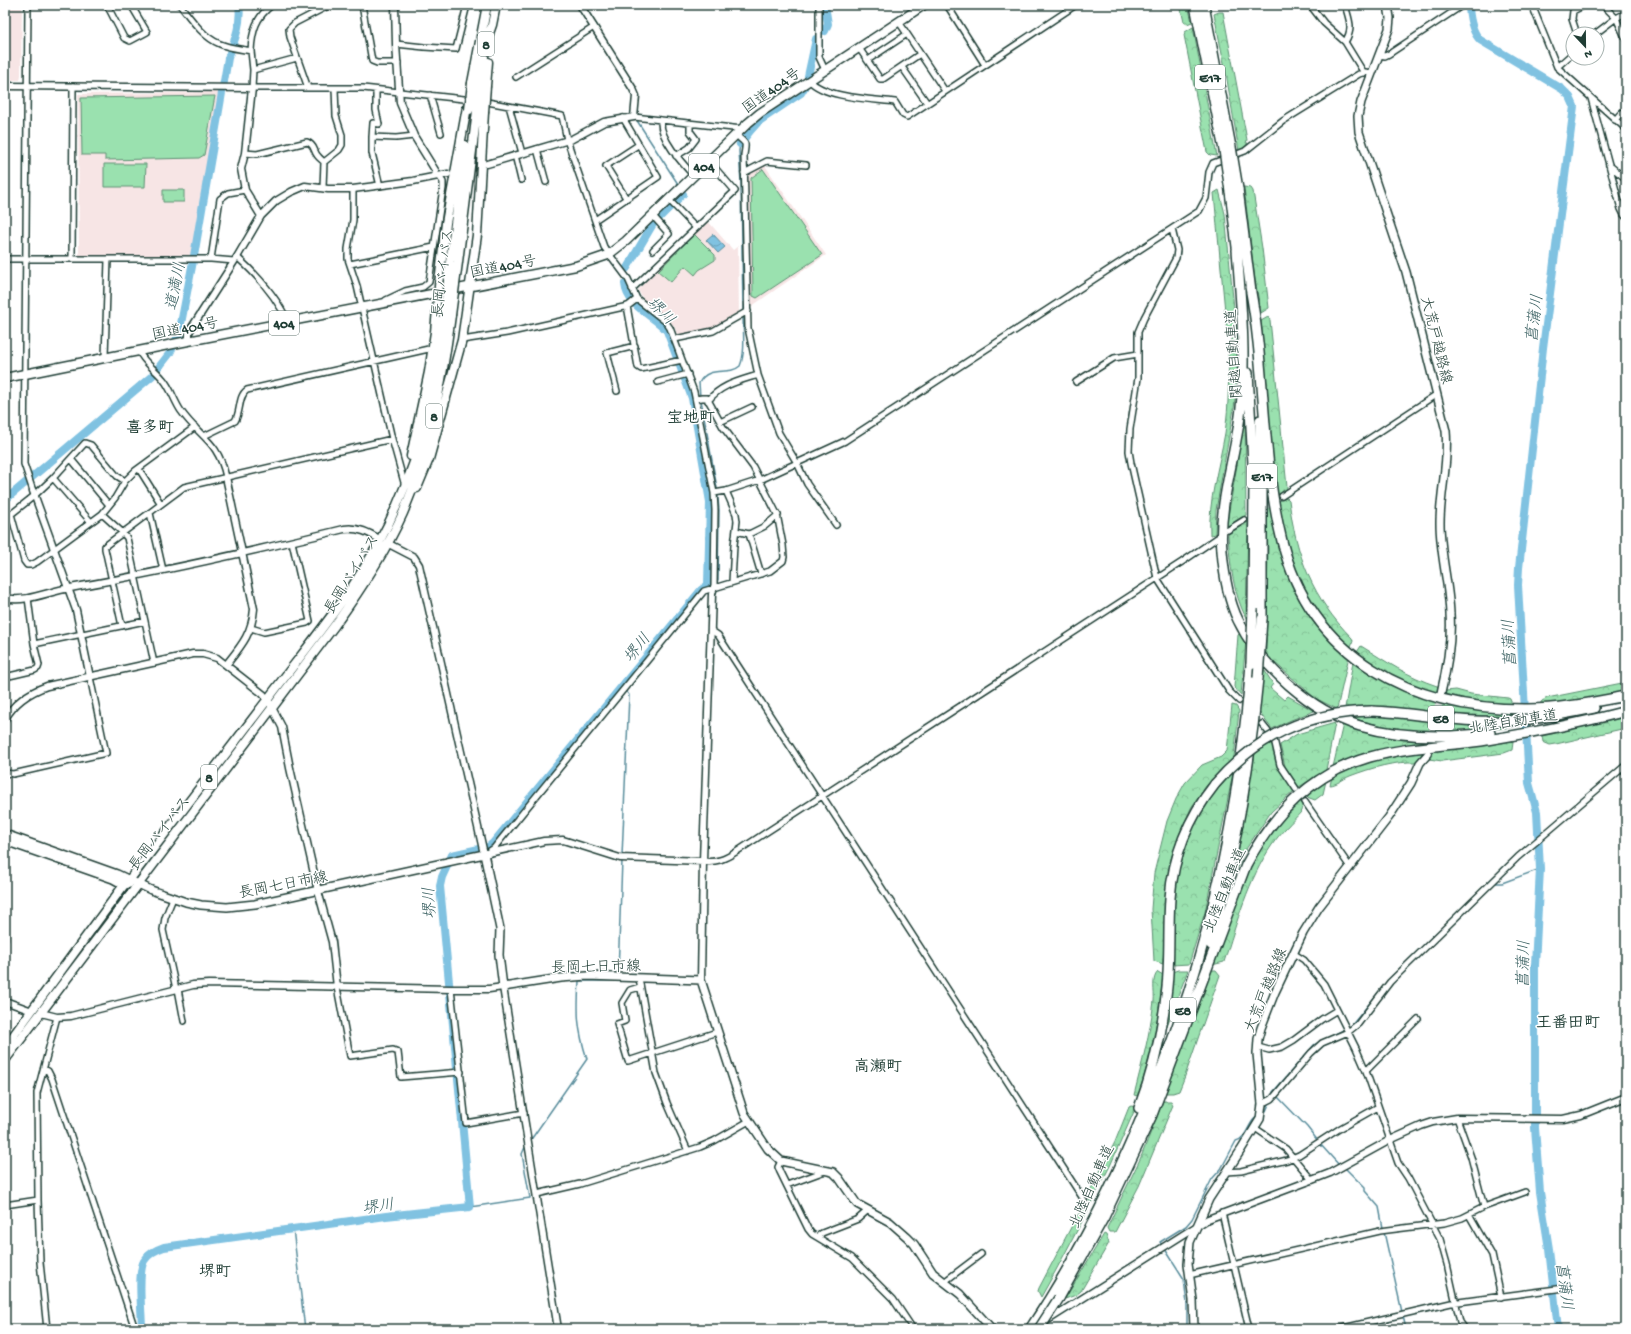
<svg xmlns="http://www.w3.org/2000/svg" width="1631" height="1334" font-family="'Gochi Hand','Klee One',sans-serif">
	<defs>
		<pattern id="grass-tufts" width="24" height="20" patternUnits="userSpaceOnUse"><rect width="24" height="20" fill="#9ae1af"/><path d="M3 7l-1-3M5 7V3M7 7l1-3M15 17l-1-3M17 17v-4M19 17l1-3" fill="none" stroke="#84c297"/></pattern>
		<pattern id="forest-crowns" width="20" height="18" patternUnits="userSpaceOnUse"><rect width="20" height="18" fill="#9ae1af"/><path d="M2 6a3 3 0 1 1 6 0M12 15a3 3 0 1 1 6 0" fill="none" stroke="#84c297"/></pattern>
		<pattern id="water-waves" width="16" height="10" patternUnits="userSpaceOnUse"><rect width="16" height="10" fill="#80c2e1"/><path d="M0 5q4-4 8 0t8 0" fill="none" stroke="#689fb7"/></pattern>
	</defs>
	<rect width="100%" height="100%" fill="#fff"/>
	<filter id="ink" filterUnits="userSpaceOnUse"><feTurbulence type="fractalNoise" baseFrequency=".025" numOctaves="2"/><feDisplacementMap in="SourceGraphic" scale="8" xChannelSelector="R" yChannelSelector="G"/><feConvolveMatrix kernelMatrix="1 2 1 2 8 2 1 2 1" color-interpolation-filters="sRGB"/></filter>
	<g filter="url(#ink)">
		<path fill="#f7e5e5" d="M5 5H22L21 75 20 80H5Z
			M220 92 192 256H79L78 94Z
			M764 164 826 255 752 306 750 304 747 176Z
			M707 220 733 250 738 246 739 314 725 323 712 328 679 337 674 326 644 300 638 290 668 257Z"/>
		<path fill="url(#grass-tufts)" stroke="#5c8f72" d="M1085 1207 1088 1210 1055 1272 1041 1297 1038 1291 1039 1288 1077 1216Z"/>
		<path fill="url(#forest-crowns)" stroke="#5c8f72" d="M1180 5H1188L1192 22 1187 24 1184 22Z
			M1219 12H1223L1247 140 1246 143H1248L1244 148 1239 151 1225 68 1214 14Z
			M1193 27 1216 151 1217 156 1210 155 1207 152 1184 35 1185 32Z
			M1244 187 1251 188 1253 191 1262 248 1269 308 1261 313 1255 280Z
			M1219 190 1225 214 1236 330 1229 334 1227 333 1214 193Z
			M1268 317 1270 320 1287 487 1286 491 1277 495 1276 494 1261 321Z
			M1237 336V383L1234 408 1216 510 1215 534 1210 535C1208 501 1219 467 1225 433 1229 404 1229 377 1228 348L1230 341Z
			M1245 406 1246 515 1226 528 1237 465Z
			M1287 498 1289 500C1296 555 1312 598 1352 638L1353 641 1350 649 1316 611 1299 581 1286 549 1278 504 1279 501Z
			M1270 507C1275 530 1279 556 1289 578 1303 608 1324 635 1349 656L1337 709 1315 698 1266 655 1268 549 1266 509Z
			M1248 522 1246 618C1233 592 1230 564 1228 535L1231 531Z
			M1240 633 1246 640 1241 695 1234 687 1238 635Z
			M1361 646C1387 662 1407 676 1437 686L1440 687 1438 695C1408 685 1381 671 1357 652Z
			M1353 662 1375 676 1396 686 1493 712 1514 714V717L1440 714 1378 707 1345 708Z
			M1263 668 1273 684 1270 688 1284 700 1288 696 1314 711 1291 720 1272 729 1259 712Z
			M1622 683 1626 686V692C1598 698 1569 703 1540 704L1542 701 1547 698Z
			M1456 690 1471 694 1508 698 1510 699 1512 704C1489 703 1467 700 1445 694L1446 691Z
			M1232 705 1236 706 1239 711 1234 757 1206 786 1191 808 1180 833 1171 859 1166 902 1163 964 1154 961 1151 909 1154 873 1167 821 1176 799 1185 783 1202 765 1221 757 1227 751Z
			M1379 715 1513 724 1512 727C1458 735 1401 734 1349 717Z
			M1626 717V728L1556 744 1550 745 1543 742 1542 736Z
			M1335 723 1326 770 1299 787 1285 766 1280 745 1297 734Z
			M1343 724 1430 740 1429 744 1355 758 1333 767Z
			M1272 741 1275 749 1278 768 1294 791 1271 812 1244 852 1233 876 1239 848 1255 753Z
			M1513 741 1512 750 1504 753 1442 761 1429 759 1431 751Z
			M1423 752 1417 762C1395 761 1371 768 1350 776 1343 779 1336 785 1330 785L1332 777C1363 762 1389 756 1423 752Z
			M1233 773 1205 912 1189 964 1172 965C1174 912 1172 854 1203 808 1212 795 1222 784 1233 773Z
			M1326 781 1323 794 1315 800 1304 796Z
			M1300 800 1303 805 1302 811C1292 822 1280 833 1272 845 1248 880 1237 922 1224 962L1212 965 1248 866 1267 834Z
			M1178 970H1188L1162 1039 1170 1006 1172 972Z
			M1211 970H1216L1220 975 1185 1076 1179 1091 1173 1093H1165Z
			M1158 972 1163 975C1159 1018 1151 1055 1138 1096L1134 1095C1142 1063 1150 1033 1154 1001 1155 992 1151 978 1158 972Z
			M1163 1101H1171L1173 1105 1139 1186 1115 1232H1109L1107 1228 1141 1157Z
			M1131 1106 1136 1107 1110 1166 1091 1203 1087 1197 1115 1142 1129 1107Z
			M1104 1234 1106 1235 1109 1243 1081 1291 1076 1295 1065 1299Z"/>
		<path fill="#9ae1af" stroke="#5c8f72" d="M215 96 204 155 199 158 105 160V155H82L81 98Z
			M104 164H146L145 187H104Z
			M763 169 822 255 757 298 753 296 751 178Z
			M163 190H184V202H163Z
			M694 234 715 255V260L699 270 695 275 685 266 671 282 658 271Z"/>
		<path fill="url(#water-waves)" stroke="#598d9c" d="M713 234 725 247 718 253 706 240Z"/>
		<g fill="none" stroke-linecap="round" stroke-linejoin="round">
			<path stroke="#598d9c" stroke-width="1.5" d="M636 119 678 184
				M740 144 739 151 741 183 743 312
				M682 192 683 194
				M700 397 699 383C709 364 728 377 740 366 746 352 743 331 743 315
				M701 400 717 488 719 510 718 580H716
				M622 856 629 695 625 690 626 689
				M1493 883H1502L1540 869
				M618 974 622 860
				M1276 1095 1307 1127 1318 1141
				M1272 1096 1273 1092 1314 1045 1351 1026 1392 976 1485 886
				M1263 1113 1266 1111 1270 1102
				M530 1141 587 1059C577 1028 577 1013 579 981H618V980
				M1320 1144 1339 1165
				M1344 1167 1365 1188V1191L1379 1207 1383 1228
				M470 1207 530 1198 522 1154 526 1145
				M293 1229 305 1329
				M1384 1232 1402 1312
				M1163 1246 1160 1242 1186 1226 1192 1219 1212 1179 1221 1169 1236 1141C1248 1138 1248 1121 1258 1116
				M1165 1249 1184 1279 1187 1304V1329
				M1403 1316 1406 1329"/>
			<path stroke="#80c2e1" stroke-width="8" d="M1469 8C1470 19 1472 32 1480 40L1562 89 1570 97 1574 106 1543 348 1519 568 1518 585 1529 783 1537 812 1540 869 1535 965V1128L1540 1192 1549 1249 1558 1329
				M825 31 828 24 825 5
				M808 76 816 39
				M740 144 750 131 758 122 801 93 804 88
				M627 268 653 224 683 194
				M5 500 152 376 170 353 179 334 194 256 228 58C234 42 242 23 239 5
				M142 1329C142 1313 137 1273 144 1261 149 1253 156 1250 164 1247L386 1216 470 1207 440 886 442 877 452 855 488 847 493 843 701 590 708 585 710 502 692 398 667 331C654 315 627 307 625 284"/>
			<path stroke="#d2d8d6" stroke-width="5" stroke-dasharray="5 2.5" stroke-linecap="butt" d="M1261 510 1282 496"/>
			<path stroke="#d2d8d6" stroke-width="6" stroke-dasharray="6 3" stroke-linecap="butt" d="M1239 701 1262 724"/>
			<path stroke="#d2d8d6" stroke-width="7" stroke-dasharray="7 3.5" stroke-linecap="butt" d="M1428 751 1441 693"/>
			<defs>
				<path id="minor" d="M28 5 24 464 33 491
					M107 5 124 38 130 41 147 32 131 5
					M180 5C191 19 203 37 220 44 229 48 241 49 251 51L253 70 252 88H363L473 100
					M362 5 372 61 377 63H398
					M819 5V57L825 70
					M947 5 985 65
					M1310 5 1324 23 1345 42 1364 73
					M1532 5 1557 67 1626 129
					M1603 5 1616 18 1626 39
					M899 22 945 91
					M1577 34 1572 19 1573 11 1585 5
					M1595 34 1616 18 1626 13
					M1345 42C1354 28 1349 20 1345 5
					M396 44 424 47 456 49 467 5
					M859 48 880 79H883L920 54
					M251 51C252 31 256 17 272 5
					M1379 55 1385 56 1389 54 1463 5
					M868 60 907 34
					M902 67 927 103
					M1557 67 1573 53
					M253 70 297 58
					M516 77 594 27
					M809 80C825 98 871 99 895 102L903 115 907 117 1076 5
					M308 88 290 37 289 29 295 23 330 5
					M430 95 441 133
					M1591 98 1621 209 1624 215 1626 217
					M482 101 562 116 567 140 604 247 628 279 637 299 665 321 670 328 694 392 714 493 715 510 714 587
					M509 106 522 153
					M634 117 742 129
					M661 120C659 138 682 163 694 176
					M1615 120 1621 113 1626 111
					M736 135C747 145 746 141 744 155L748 328 758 375 779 433 797 463 807 484 836 525
					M372 137 373 123 379 124 376 110V90
					M537 149 546 182
					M245 153 257 154 307 142C315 145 313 150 317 155 319 158 322 160 324 162
					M515 155 521 180
					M676 156 689 148 696 139 690 131V123
					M1609 165 1626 179
					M744 173 767 161 806 165
					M380 186 372 153V137L396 138 414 136
					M323 187 324 162 339 150 342 145V135L336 116 335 88
					M353 189V220L348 249V259L357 286 392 439 405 486
					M626 198 606 166 638 145
					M669 200 696 228
					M653 216 669 234 653 250
					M595 220 658 177 623 118
					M1172 229 1177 250 1176 258 1144 318 1138 332V378L1130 429 1129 451 1131 463 1157 578 1229 691 1239 701
					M237 257C257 275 277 297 288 322
					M72 258 73 86
					M5 259H211L234 261
					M211 259 220 199 228 193 245 190
					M350 264 434 247
					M632 289 735 191 709 161
					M386 300 405 291 423 287 429 282 443 188V182L439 176
					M627 306 638 367 641 369 682 360
					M675 339 713 331 748 311
					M462 340 507 333 628 306 637 299
					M139 351C143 362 155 369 163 379 171 388 174 401 181 411 200 438 218 440 226 477
					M105 357 108 259
					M658 382 688 374
					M1076 382 1114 358 1138 354
					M617 391 607 353 635 346
					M708 401C720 385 739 381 758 375
					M720 422 752 407
					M204 436 235 421C241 412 238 396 247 390L433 348
					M71 459 109 505
					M139 469 161 504
					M53 478 91 522
					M726 491 736 514 737 521 734 545 732 582
					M714 493 726 491 760 480 845 441 1199 211 1206 198 1209 172 1213 163 1245 151 1283 121 1359 74 1366 72 1371 74
					M1282 496 1437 394
					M150 513 163 570
					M11 514 24 561 27 565H31L37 562 102 514 115 498 125 481 135 471 195 427
					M102 514 123 533 127 538 154 663
					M5 519 34 496 53 478 85 443 91 445 117 476 125 481
					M1228 530 1244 520
					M736 531 749 534 765 526 778 515
					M749 534 761 574
					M122 626 105 549V546L184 487 392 439
					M251 628 264 632 307 623 310 621 292 542
					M712 631 718 635 1084 1200
					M34 644 145 621
					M5 677 35 670 38 668 39 665 34 644 28 598
					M1262 724 1274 739 1280 765 1296 789
					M5 773 13 774 106 753 90 677
					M1305 802 1350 867
					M488 852 494 848 502 838 704 591 770 571 783 561 784 557 783 545 777 514 753 467 723 427 707 398H702L696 399
					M703 861C716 863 725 859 736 852L1182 562 1217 538
					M173 898 165 918 163 930 176 989
					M5 934V938
					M1293 953 1304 960 1324 984 1356 1048 1366 1071 1398 1163 1408 1178 1440 1239 1447 1264 1460 1322 1465 1329
					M639 978 656 1073 667 1103 688 1151
					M337 987 350 1056 393 1050 398 1052 401 1077 461 1072
					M640 987 630 990 622 1003 625 1021 617 1024 628 1061 717 1032
					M178 989 184 1021
					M451 989 466 1123 524 1113
					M1258 1047 1269 1050 1282 1047 1294 1040 1322 1019 1337 1010
					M44 1069 48 1071 52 1079 135 1329
					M1366 1071 1418 1019
					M1262 1104 1272 1099 1311 1053 1322 1043 1348 1032 1358 1024 1390 982 1518 857 1626 765
					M1457 1118 1471 1157 1484 1207
					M1255 1128 1286 1149 1312 1180
					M781 1161 778 1167 780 1172 808 1229 812 1234 852 1258 893 1299 913 1329
					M1227 1172 1241 1171 1287 1160 1299 1155 1339 1129 1378 1107
					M787 1185 825 1171
					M537 1194 580 1184 700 1147 714 1141 749 1121
					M5 1205 38 1200
					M1222 1213 1249 1329
					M1469 1215 1492 1255 1501 1297
					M817 1237 822 1233 858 1219 868 1210
					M1189 1275 1380 1231 1444 1223 1462 1218 1484 1207 1525 1192
					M944 1282 981 1254
					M47 1329 40 1262 38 1200 37 1093 57 1017
					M1339 1329 1451 1303 1564 1288"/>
				<path id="tertiary" d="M395 5 396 44 400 103 414 136 435 170 436 176
					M5 86 252 88 245 153 241 169 245 190 261 216 237 257 189 332V341
					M487 164 572 139 604 122 634 117 636 96 633 89 580 5
					M261 216 276 201 291 192 305 186 328 189H353L413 181 448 174
					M226 477 254 609C252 634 241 646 226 665
					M33 491 76 610 90 677
					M387 543 414 557 419 565 484 854 544 841 563 840 620 858 703 861
					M5 598C27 603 49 591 70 588 162 572 254 551 344 529 359 527 369 533 381 540
					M5 719C14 703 30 692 47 686L193 654H203L217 658 263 694 268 700 282 727 290 768 318 891 332 942 337 987
					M701 980 703 861 712 594 714 587
					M5 1001 32 1011
					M41 1013 57 1017 71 1016 193 985 209 984 451 989H489L503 987 558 1329
					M1045 1322 1208 1219 1312 1180 1330 1173 1390 1140 1421 1126 1433 1122 1457 1118 1563 1119 1581 1115 1626 1097"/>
				<path id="secondary" d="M1388 5 1390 18 1389 29 1361 102 1358 116 1359 132 1406 272 1446 431C1449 462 1440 492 1440 523 1440 553 1449 584 1450 614 1452 640 1447 668 1441 693
					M5 834 117 874 151 890 186 902 201 905 227 907 255 904 484 854 500 929 499 955 503 987 561 978 587 976 701 980 744 1113 768 1149 781 1161 833 1172 839 1178 857 1204 890 1222 907 1237 914 1244 933 1273 960 1294 992 1329
					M5 841 113 879 124 885 129 884
					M1194 1329 1193 1300 1188 1264 1190 1242 1209 1199 1241 1150 1260 1119 1262 1104 1257 1054 1258 1039 1261 1028 1275 992 1303 933 1319 907 1389 817 1411 783 1420 763 1428 754"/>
				<path id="trunk" d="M472 83 487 5
					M479 85 487 39 492 25 496 5
					M486 86 488 62
					M458 262 477 111
					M450 263 465 145
					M5 378 183 342 576 266 608 255 626 241 748 123 760 113 924 5
					M411 456 429 372 435 332 440 275 446 223 467 107
					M417 488 429 459 462 340 477 235 484 112
					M5 1047 124 885 130 879C182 812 233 745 284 678 327 622 370 570 397 505 410 476 421 445 428 414 435 382 439 349 444 317
					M5 1060 335 625C361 589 385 553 403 513 430 450 442 383 451 315"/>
				<path id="motorway" d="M1195 5 1224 150
					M1204 5 1231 147
					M1238 189 1251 292
					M1230 191 1238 255
					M1237 250C1241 303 1246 356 1241 408 1236 456 1218 503 1222 551 1224 575 1228 599 1238 620 1260 666 1311 711 1360 726 1402 738 1447 738 1490 733
					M1250 287C1266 370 1261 458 1282 541 1311 658 1413 710 1528 709 1561 709 1593 702 1626 696
					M1248 373 1254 482 1253 609
					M1260 420 1262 485V619
					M1371 711C1405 712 1440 719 1475 721 1515 723 1555 716 1594 708
					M1211 945C1234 858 1250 768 1258 678
					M1139 1108C1154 1069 1163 1028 1167 987 1170 957 1168 928 1170 898 1173 856 1189 817 1215 784
					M1059 1298 1104 1217 1152 1115 1246 865C1273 814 1313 773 1370 757 1406 747 1444 746 1481 741 1530 733 1578 724 1626 711
					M1030 1329C1071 1268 1105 1202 1134 1135 1149 1100 1164 1065 1176 1029 1218 912 1241 788 1251 664"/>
			</defs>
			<use href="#minor" stroke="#1f3d34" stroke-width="8"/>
			<use href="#tertiary" stroke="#1f3d34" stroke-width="9"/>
			<use href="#secondary" stroke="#1f3d34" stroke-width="10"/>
			<use href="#trunk" stroke="#1f3d34" stroke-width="11"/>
			<use href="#motorway" stroke="#1f3d34" stroke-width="12"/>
			<use href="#minor" stroke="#fff" stroke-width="5"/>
			<use href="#tertiary" stroke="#fff" stroke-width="6"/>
			<use href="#secondary" stroke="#fff" stroke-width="7"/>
			<use href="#trunk" stroke="#fff" stroke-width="8"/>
			<use href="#motorway" stroke="#fff" stroke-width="9"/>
			<defs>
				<path id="trunk-bridge" d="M469 110 472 83
					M477 111 479 85
					M484 112 486 86
					M451 315 458 262
					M444 317 450 263"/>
				<path id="motorway-bridge" d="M1231 147 1238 189
					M1224 150 1230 191
					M1251 664 1253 609
					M1258 678 1262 619
					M1215 784C1257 736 1307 712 1371 711
					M1039 1329 1059 1298"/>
			</defs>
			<use href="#trunk-bridge" stroke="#1f3d34" stroke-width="11" stroke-linecap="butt"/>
			<use href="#motorway-bridge" stroke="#1f3d34" stroke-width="12" stroke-linecap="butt"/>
			<use href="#trunk-bridge" stroke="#fff" stroke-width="8"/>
			<use href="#motorway-bridge" stroke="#fff" stroke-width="9"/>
		</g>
	</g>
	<g text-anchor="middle" stroke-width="3" stroke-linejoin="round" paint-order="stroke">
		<g fill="#fff" stroke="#627771" stroke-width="1">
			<rect x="478" y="32" width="16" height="24" rx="3"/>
			<rect x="1195" y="65" width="30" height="24" rx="3"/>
			<rect x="689" y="154" width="30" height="24" rx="3"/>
			<rect x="269" y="311" width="30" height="24" rx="3"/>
			<rect x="426" y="404" width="16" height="24" rx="3"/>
			<rect x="1247" y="464" width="30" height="24" rx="3"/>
			<rect x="1428" y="706" width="26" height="24" rx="3"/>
			<rect x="201" y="765" width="16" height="24" rx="3"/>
			<rect x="1170" y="998" width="26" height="24" rx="3"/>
		</g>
		<g font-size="14" font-weight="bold" fill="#1f3d34">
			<text x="486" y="49">8</text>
			<text x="1210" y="82">E17</text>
			<text x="704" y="171">404</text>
			<text x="284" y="328">404</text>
			<text x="434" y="421">8</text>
			<text x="1262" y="481">E17</text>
			<text x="1441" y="723">E8</text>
			<text x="209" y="782">8</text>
			<text x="1183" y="1015">E8</text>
		</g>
		<g font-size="15" fill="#1f3d34" stroke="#fff">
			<text transform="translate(771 90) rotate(-35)" y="5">国道404号</text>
			<text transform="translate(503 266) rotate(-11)" y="5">国道404号</text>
			<text transform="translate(442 273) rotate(-83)" y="5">長岡バイパス</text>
			<text transform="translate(185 328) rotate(-11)" y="5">国道404号</text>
			<text transform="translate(1437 340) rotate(76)" y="5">大荒戸越路線</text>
			<text transform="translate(1233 354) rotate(-94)" y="5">関越自動車道</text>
			<text transform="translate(351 574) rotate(-58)" y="5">長岡バイパス</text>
			<text transform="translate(1513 721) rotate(-9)" y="5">北陸自動車道</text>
			<text transform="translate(159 833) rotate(-52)" y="5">長岡バイパス</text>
			<text transform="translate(283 884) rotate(-11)" y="5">長岡七日市線</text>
			<text transform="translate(1224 890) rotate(-68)" y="5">北陸自動車道</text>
			<text transform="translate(596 966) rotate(-1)" y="5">長岡七日市線</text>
			<text transform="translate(1265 990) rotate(-68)" y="5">大荒戸越路線</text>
			<text transform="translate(1091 1186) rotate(-66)" y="5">北陸自動車道</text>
		</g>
		<g font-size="16" font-style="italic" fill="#375e5f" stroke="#fff">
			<text transform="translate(174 286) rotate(-79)" y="6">道満川</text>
			<text transform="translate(662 310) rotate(45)" y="6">堺川</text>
			<text transform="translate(1533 318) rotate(-83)" y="6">菖蒲川</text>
			<text transform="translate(1508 643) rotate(-93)" y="6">菖蒲川</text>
			<text transform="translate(636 647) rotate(-51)" y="6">堺川</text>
			<text transform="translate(428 903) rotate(-93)" y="6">堺川</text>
			<text transform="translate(1522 964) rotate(-89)" y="6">菖蒲川</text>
			<text transform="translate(378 1205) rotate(-8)" y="6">堺川</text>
			<text transform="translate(1566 1286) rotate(83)" y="6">菖蒲川</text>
		</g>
		<g font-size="16" font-weight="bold" fill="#1f3d34" stroke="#fff">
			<text x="691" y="422">宝地町</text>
			<text x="150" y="432">喜多町</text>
			<text x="1568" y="1027">王番田町</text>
			<text x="878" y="1071">高瀬町</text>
			<text x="215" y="1276">堺町</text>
		</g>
	</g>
	<rect width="1631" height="1334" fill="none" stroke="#fff" stroke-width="20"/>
	<rect x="10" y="10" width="1611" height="1314" fill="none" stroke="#1f3d34" stroke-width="1.5" filter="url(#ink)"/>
	<g transform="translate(1585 46) rotate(158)"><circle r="19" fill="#ffffff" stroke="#a5b1ae"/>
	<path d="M0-3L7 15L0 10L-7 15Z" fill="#1f3d34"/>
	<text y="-6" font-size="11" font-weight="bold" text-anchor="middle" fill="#1f3d34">N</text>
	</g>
</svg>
